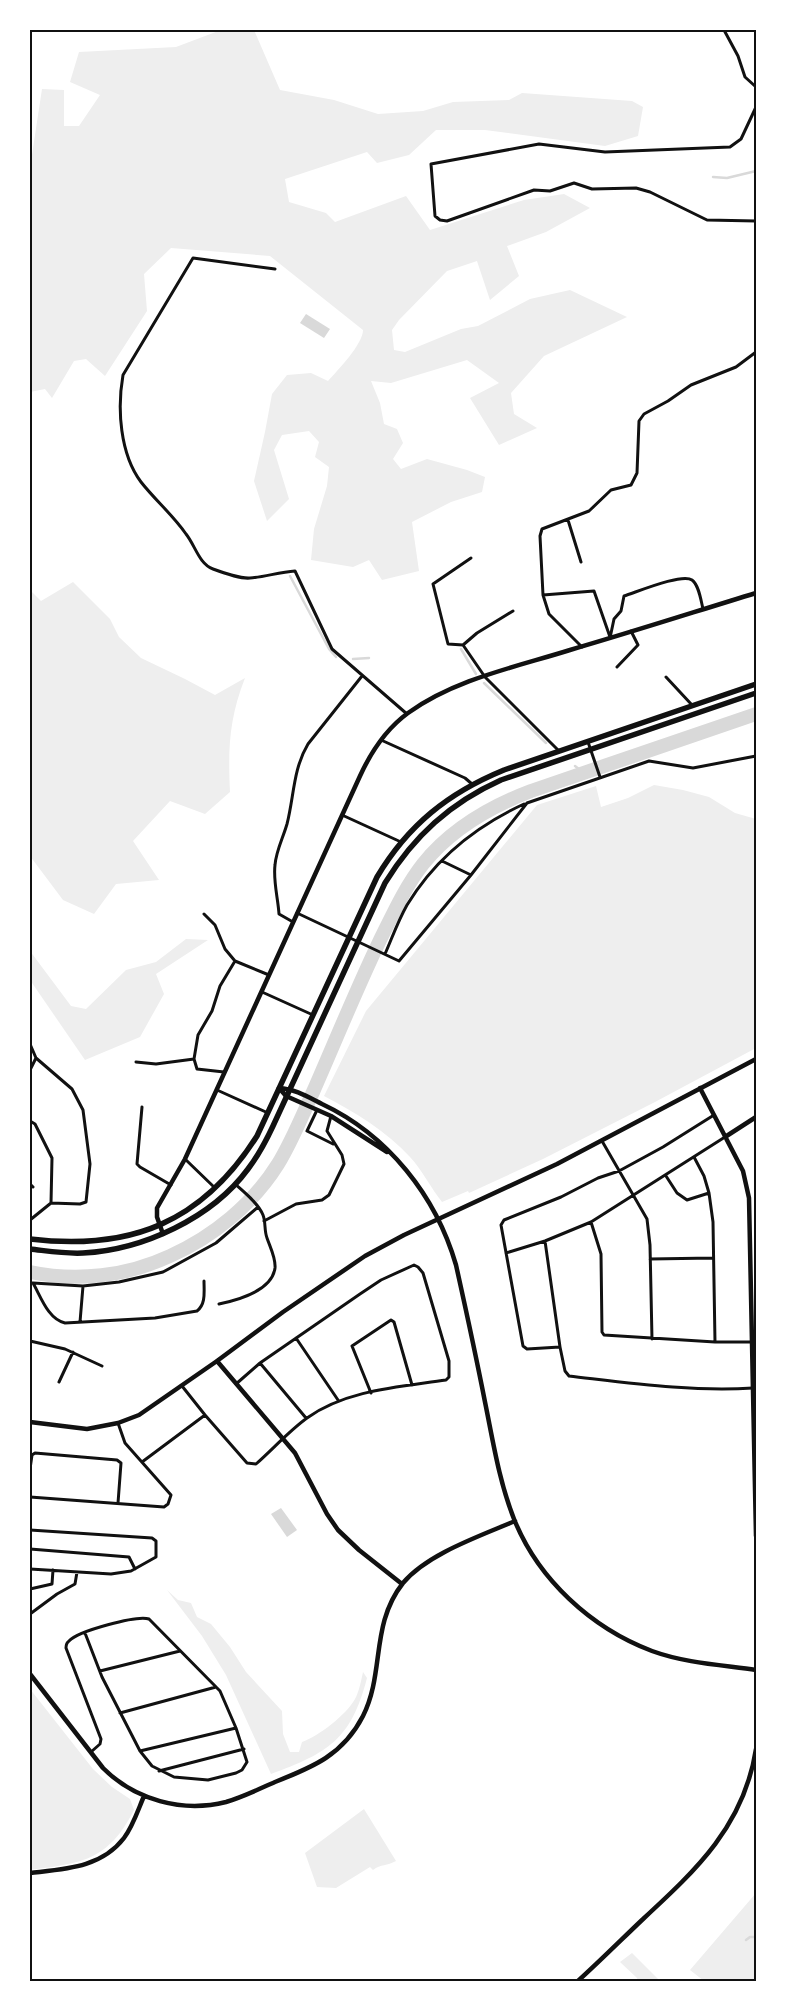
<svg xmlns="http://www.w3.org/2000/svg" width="786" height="2011" font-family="Overpass,sans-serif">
	<rect width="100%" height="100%" fill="#fff"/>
	<path fill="#eee" d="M221 30H254L280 90 334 100 378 114 423 111 453 102 509 100 522 93 632 101 643 107 638 136 605 146 485 130H436L409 155 377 163 367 152 285 179 289 202 326 213 335 222 406 196 430 230 524 200 564 194 590 208 546 232 507 246 519 276 490 300 477 261 447 271 399 320 392 330 394 350 405 352 461 329 478 326 530 299 570 290 627 317 544 356 511 393 514 414 537 428 499 445 470 398 499 383 467 360 391 383 371 381 380 403 384 424 397 429 403 443 393 459 401 469 427 459 467 470 485 477 482 492 451 502 412 522 419 571 382 580 369 560 353 567 311 560 314 529 327 486 329 467 315 457 319 442 309 431 282 435 274 450 289 499 267 521 254 481 265 432 272 394 287 375 311 373 328 381C338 370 363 344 363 330L270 256 171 248 144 274 147 311 105 376 86 359 74 361 52 398 45 389 30 392V168L42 89 64 90V126H79L100 95 70 82 79 52 176 47Z
		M73 582 110 619 119 637 141 658 185 679 215 695 245 678C229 719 228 748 230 792L205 814 170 801 133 841 159 880 116 884 94 914 63 900 30 856V590L41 601Z
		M654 785 683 790 709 797 735 813 756 819V1048L655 1102 543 1159 469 1193 468 1191 442 1202C431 1188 422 1170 410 1157 386 1131 355 1112 324 1096L366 1011 537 805 596 786 601 807 628 798Z
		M186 939 208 940 156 974 164 994 140 1037 85 1060 30 980V951L71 1006 86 1009 126 970 156 962Z
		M167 1590 178 1600 191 1603 197 1617 211 1624 230 1647 246 1672 282 1711 283 1734 290 1752H299L302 1742C319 1736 346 1715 355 1699 359 1692 361 1681 363 1672L367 1678C351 1740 328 1753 271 1774L226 1675 202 1636Z
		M30 1689 93 1769 112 1787 130 1799 134 1810C108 1861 82 1863 30 1870Z
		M364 1809 396 1861C387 1866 381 1864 373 1870L370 1867 336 1888 317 1887 305 1853Z
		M756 1893V1981H704L690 1970Z
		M632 1953 660 1981H638L637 1978 620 1962Z"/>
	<path fill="#d9d9d9" d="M306 314 330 329 324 338 300 323Z
		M281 1508 297 1530 287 1537 271 1514Z"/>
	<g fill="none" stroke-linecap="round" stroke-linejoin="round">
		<path stroke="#d9d9d9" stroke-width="2.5" d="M713 177 727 178 756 171
			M290 576 329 649 336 657
			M461 649 476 674
			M353 659 369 658
			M484 683 546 743
			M575 766 584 773
			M746 1940 750 1937H756"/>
		<path stroke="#d9d9d9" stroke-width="14" d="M30 1272C77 1282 127 1276 170 1256 213 1237 253 1204 278 1164 292 1141 302 1116 313 1092 335 1042 356 990 380 940 393 914 405 887 423 864 451 829 489 807 531 791L756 714"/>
		<path stroke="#111" stroke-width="3" d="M724 30 738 56 745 77 756 87
			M756 107 741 139 730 147 605 152 539 144 431 164 435 216 440 220 447 221 534 190 550 191 574 183 592 189 636 188 650 192 707 220 756 221
			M275 269 193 258 123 375C117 409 120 454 141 482 155 500 173 515 186 534 195 545 199 564 213 569 221 572 242 579 250 578 265 577 279 572 295 571L332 649 407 714
			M568 520 581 562
			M543 595 594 591 610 637
			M513 611 477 633 463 645 485 677 559 751
			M610 638 614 619 621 611 624 596C637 592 682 573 692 580 699 585 701 601 703 609
			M463 645 448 644 433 584 471 558
			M582 647 549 614 543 595 540 536 542 529 589 511 611 490 631 485 637 473 639 421 644 414 668 401 691 385 736 367 756 352
			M617 667 638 645 631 631
			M666 677 692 705
			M381 740 465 778 472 784
			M588 742 600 777
			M342 815 401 842
			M442 861 471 875
			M297 913 399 961 471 875 527 803 649 761 693 768 756 756
			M204 914 215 925 225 949 235 961 269 975
			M293 922 279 914C278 898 273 881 275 865 276 851 283 838 287 824 294 797 293 769 308 744L362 676
			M385 954C392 938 398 921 407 905 435 859 476 826 524 804
			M262 992 313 1015
			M30 1044 36 1058 30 1070
			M36 1058 72 1089 83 1110 90 1164 86 1202 80 1204 51 1203
			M136 1062 156 1064 194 1059
			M224 1072 197 1069 194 1059 198 1035 212 1011 220 986 235 961
			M217 1090 268 1113
			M142 1107 137 1164 140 1167 171 1185
			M317 1110 307 1131 333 1144
			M714 1115 663 1147 619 1171 598 1178 561 1197 504 1220 501 1225 523 1346 527 1349 560 1347 565 1371 569 1376C630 1383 692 1392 753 1388
			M30 1121 35 1124 52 1158 51 1203 30 1220
			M602 1141 647 1219 650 1245 652 1339
			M185 1159 215 1188
			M666 1176 677 1193 687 1200 709 1193
			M30 1184 33 1187
			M264 1221 296 1204 322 1200 329 1195 344 1164 342 1155 327 1131 331 1116
			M591 1222 601 1254 602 1332 604 1335 715 1342 713 1222 709 1193 704 1176 694 1157
			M545 1241 560 1347
			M506 1253 545 1241 591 1222 725 1137
			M650 1259 713 1258
			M30 1283H33C41 1297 48 1319 65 1323L155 1318 197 1311C206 1304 204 1292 204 1281
			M33 1283 83 1286 119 1282 163 1272 216 1243 258 1207
			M219 1304C238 1300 272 1291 275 1268 276 1258 270 1247 267 1238 264 1230 266 1223 263 1215 259 1204 244 1192 235 1184
			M80 1322 83 1286
			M296 1338 338 1400
			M30 1341 65 1349 102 1366
			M715 1342H752
			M260 1363 306 1418
			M59 1382 73 1352
			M182 1386 205 1415
			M371 1393 352 1346 391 1320 394 1322 412 1385
			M142 1462 205 1415 247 1463 256 1464C273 1449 289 1431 307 1418 346 1390 399 1387 446 1380L449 1377V1361L423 1273 418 1267 414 1265 381 1280 360 1294 260 1363 236 1384
			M30 1469 32 1455 35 1453 117 1460 121 1463 118 1503
			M30 1497 164 1507 168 1504 171 1495 125 1443 118 1423
			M30 1530 152 1538 156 1541V1557L131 1571 111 1574 30 1569
			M30 1549 129 1557 135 1569
			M30 1589 52 1584 53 1570
			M30 1614 57 1594 75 1584 77 1572
			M85 1633 102 1677 140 1751 152 1766 174 1777 208 1780 236 1773 242 1770 247 1762 236 1728 220 1691 149 1619C137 1615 78 1631 69 1641 66 1643 66 1645 66 1648L101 1739 100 1744 91 1752
			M100 1671 180 1651
			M120 1713 216 1687
			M140 1751 236 1728
			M159 1771 244 1749"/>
		<path stroke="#111" stroke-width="4.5" d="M279 1088C295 1089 308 1097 322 1104 388 1135 436 1196 456 1265 466 1310 476 1356 485 1402 493 1441 499 1481 514 1519 538 1579 591 1628 652 1651 685 1663 721 1665 756 1670
			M279 1088 286 1096 331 1116 387 1152
			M700 1088 743 1171 749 1198 756 1536
			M725 1137 756 1117
			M163 1234 157 1217V1208L185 1159 360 776C371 752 386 729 408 713 455 679 516 667 570 650 632 632 694 612 756 593
			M217 1361 295 1453 327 1514 338 1530 359 1550 402 1584
			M30 1422 87 1429 118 1423 139 1415 217 1361 283 1312 365 1256 404 1235 557 1164 756 1059
			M30 1674 103 1768C135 1800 182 1813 226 1802 243 1797 259 1789 275 1782 313 1767 343 1755 363 1716 385 1672 370 1625 403 1583 427 1554 480 1536 515 1521
			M30 1873C65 1869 101 1868 124 1838 133 1826 138 1810 144 1796
			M578 1981C600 1961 621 1940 642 1920 696 1870 744 1826 756 1749"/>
		<path stroke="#111" stroke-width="5.5" d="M30 1239C130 1251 202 1223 257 1136L377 877C408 825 448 793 504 770L756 684
			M30 1249C48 1251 65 1254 83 1253 143 1250 212 1218 248 1169 258 1156 266 1141 273 1126L385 883C414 836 450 803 501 780L756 693"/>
	</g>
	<rect width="786" height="2011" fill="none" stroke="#ffffff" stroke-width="62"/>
	<rect x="31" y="31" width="724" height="1949" fill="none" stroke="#111" stroke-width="2"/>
</svg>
